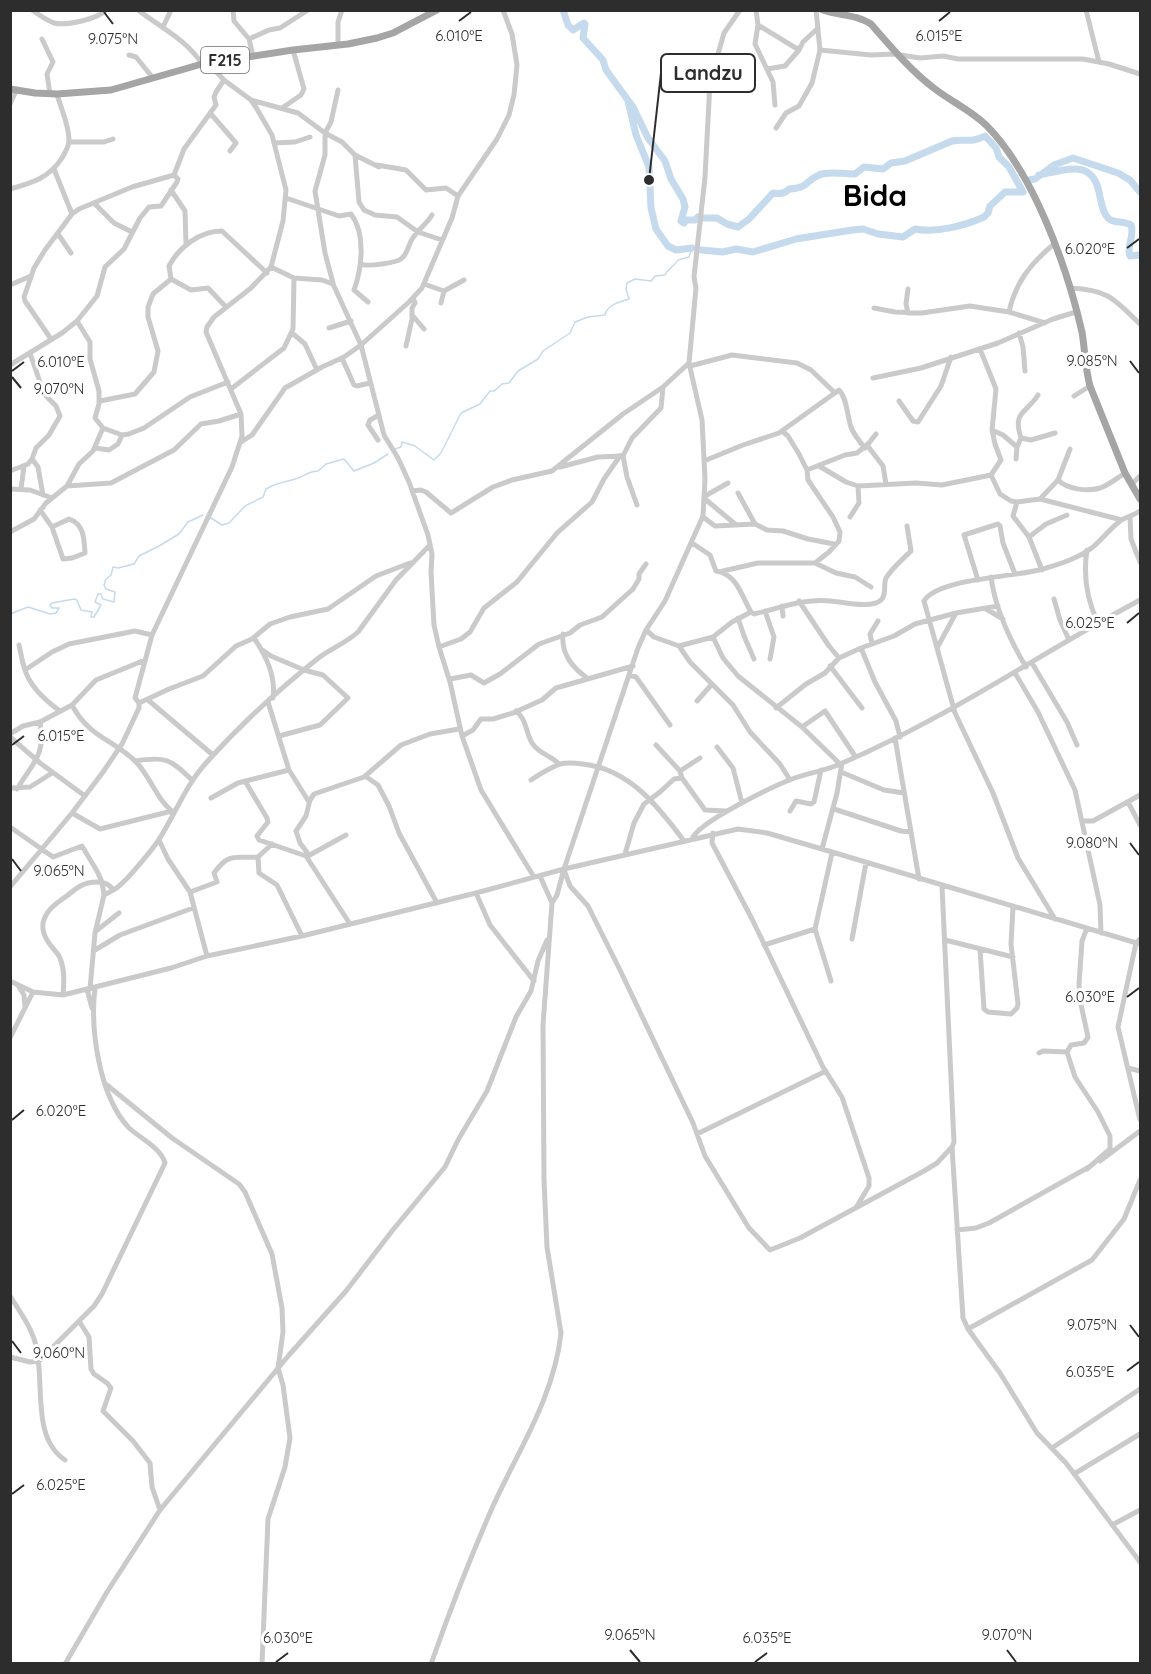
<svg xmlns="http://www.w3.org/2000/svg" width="1151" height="1674" font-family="Quicksand,sans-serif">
	<rect width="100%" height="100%" fill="#fff"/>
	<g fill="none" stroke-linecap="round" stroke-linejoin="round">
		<path stroke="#c5daec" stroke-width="1.5" d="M395 449 401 447 402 442 415 446 434 460 441 453 461 413 480 404 490 391H494L502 384 509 383 518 371 538 359 543 351 570 333 575 322 588 317 605 315C607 305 619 302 629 299L626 289 627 283 635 279 651 281 655 276 665 275C668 268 674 267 678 260L689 257 692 248
			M211 518 222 525 229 523 245 506 263 497 266 489C277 482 283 483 295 479 304 477 308 471 318 471L326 464 344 459 354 471 374 463 388 454
			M10 614 28 607 50 614 56 613 59 608H52L50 605 52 603 74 599 77 600 81 610 92 612 91 617H94L101 605 95 602 98 594H101L103 599 114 602 115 592 106 589 104 585 106 579 111 575 113 567 118 568 134 564 139 556 159 546 179 534 188 522 203 515"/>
		<path stroke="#c5daec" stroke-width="7" d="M563 10 568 25 573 30 584 23 585 24 583 38 603 60 606 70 633 107 648 138 665 161 671 179 683 199 685 207 681 221 684 223 686 220H695L698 217
			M628 101 636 135 649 167 651 208 656 229 668 246 676 250 692 248
			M1039 175C1068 170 1094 157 1100 197 1102 205 1103 214 1109 219 1114 223 1124 221 1131 225 1135 236 1126 246 1130 256L1140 255
			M1029 180 1035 179 1054 165 1073 158 1118 173 1130 180 1140 192
			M701 250 723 252 736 249 753 252 796 239 852 230 863 229 878 234 903 237 915 229C936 233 964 226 984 217L988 213 990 206 1005 192H1023L1009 167 999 157 996 148 985 136C970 144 965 138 952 141L905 161 891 163 883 169 864 167 855 174C846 174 827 171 819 175 805 181 809 188 789 189 785 194 779 194 773 193L749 219 738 227 727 224 717 218H704"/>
		<path stroke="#cacaca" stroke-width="5" d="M32 10C39 15 46 20 54 23 66 26 98 19 106 10
			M138 10C160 27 187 40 202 64
			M233 10 234 21 249 39 253 56
			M756 10 758 25 755 44 773 82 775 105
			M1086 10 1099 62
			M758 25 799 50
			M163 27 171 10
			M42 39 53 62 47 74 50 94
			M249 39 269 30 280 28 308 10
			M338 45V22L342 10
			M820 50 871 55 894 54 920 58 943 56 958 59H1083L1109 64 1140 74
			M129 55 136 57 153 78
			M767 69 785 66 799 50 803 42 818 28
			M251 100 298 113 325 133 342 142 355 155 379 167
			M10 104 16 91
			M282 108 301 95 304 89 293 50
			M211 114 236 143 230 151
			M776 128 786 113 799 106 812 83 820 50 816 10
			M69 142H104L113 139
			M274 143 295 142 310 137
			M355 155 359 202 364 210 375 215 397 217 418 232 442 240
			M377 165 406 170 426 190 446 188 458 196
			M54 169 72 214
			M10 189C32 183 49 178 62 158 65 152 69 147 69 140 69 125 61 109 57 94
			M171 190 185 211 186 244
			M286 198 339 216 351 214C366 234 362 268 354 290L368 302
			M94 203 114 223 132 232
			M58 234 71 253
			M361 264C366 267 398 263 402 258 407 254 408 247 411 241 416 231 426 225 432 215
			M271 267 294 278 322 280 333 284 361 345 384 435 398 458 409 482 428 535 432 554 431 572 434 625 439 647 450 682 462 736 481 790 534 877
			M333 283 325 253 315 191 325 155V133L331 122 338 90
			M424 284 444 291 464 280
			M10 285 31 276
			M1071 288C1109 290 1114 299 1140 324
			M441 303 444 291
			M226 307 208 288 191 290 171 279 169 266C179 247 200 231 222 231L267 273
			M874 308 895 312 922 313 970 306 1009 312 1045 323
			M1009 312C1015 283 1031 263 1054 244
			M908 313 906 304 908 289
			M413 316 424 329
			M77 321 90 342V359L99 391V404L95 418 103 428 122 435 129 434 144 428 190 397 228 382
			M329 328 351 321
			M292 333 305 344 317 370
			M1019 333 1023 347 1025 371
			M51 339 25 301 24 297 34 268 45 250 72 214 79 209 132 187 174 175
			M406 346 412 319V308L415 303 413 298
			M980 349 996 389 992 430 1003 435 1017 447
			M342 358 354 385 357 386 370 383
			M10 365 62 333 77 321 97 296 105 267 124 249 140 218 149 207 161 206 177 182 178 179 174 175 184 149 216 105 214 97 216 92 224 80
			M690 366 732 355 797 363 811 370 834 392
			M873 378 921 368 998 343 1053 319 1076 312
			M231 389 284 348 293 329 294 278
			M1074 396 1090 386
			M100 401 135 394 154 372 158 351 148 317V307L153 294 171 279
			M899 401 913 421 918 422 941 386 951 357
			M782 431 788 436 799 454 807 470 808 480 833 517 840 532 839 541 829 552 815 563
			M1021 438C1012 411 1027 413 1038 395
			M378 440 368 425 370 420 379 415
			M241 442 252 435 285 388 322 367 344 357 361 345 409 302 422 288 452 218 458 196 497 139 509 115 514 95 517 65 512 34 503 10
			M867 445 883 466 886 484
			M95 448 109 450 118 444 122 435
			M32 459 38 467 43 495
			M1016 459 1017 447 1021 438 1031 440 1055 433
			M704 461 743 445 779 433 839 390C847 398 847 415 851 427 854 435 859 441 865 448
			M819 466 846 482 858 486 916 483 942 485 991 475 1001 460 995 444 992 430
			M560 467 598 457 621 456
			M807 470 845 455 857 453 869 443 876 434
			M10 471 28 464 32 459 36 448 49 435 60 416 56 406 44 394 30 353
			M991 475 1000 494 1011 501 1017 502 1040 499 1122 520
			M1058 480C1067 489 1087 492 1100 488 1109 485 1117 478 1125 473
			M1132 484 1140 476
			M67 486 111 483 174 450 201 424 219 421 241 414
			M10 489 30 490 52 498
			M21 489 24 466
			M412 491 421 490 426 492 451 513 493 487 512 480 552 471 623 414 663 387 689 363
			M738 493 755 524
			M705 496 728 483
			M705 499 735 524
			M1040 499 1058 480 1070 449
			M1017 502 1013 516 1029 537 1042 570
			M637 505 627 477 623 456 632 438 661 408 663 387
			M40 510 52 527 63 559 72 558 85 553C84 538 84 524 69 519L52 527
			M703 517 715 526 755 524 767 530 783 531 808 539 834 544
			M850 517 859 503 858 486
			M1130 517 1131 539 1140 562
			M10 532 34 519 46 503 67 486 79 464 93 451 103 428
			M1029 537 1046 524 1067 515
			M692 543 710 555 716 571C737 574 741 595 751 612L754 614C780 608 804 598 831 601 843 602 872 609 881 600 887 595 883 584 886 578 893 567 903 559 911 551L907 526
			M1087 550C1083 575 1087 600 1098 623
			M723 571 758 563H815L836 573 855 577 871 587
			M991 577C995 608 1010 640 1026 667
			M978 580 964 535 998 524 1000 526 1003 543 1015 574
			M1054 599 1060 620 1069 640
			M799 601 829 646 839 658
			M782 606 783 616
			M986 609 1003 619
			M765 611 774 637 770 659
			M738 618 744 636 754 659
			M646 630 654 637 679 646 690 662 733 705 750 732 780 764 790 780
			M563 634C561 654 572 667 587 678
			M713 637 723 658 738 676 802 727 840 764
			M254 638C266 656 276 676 273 698
			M872 644 870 634 878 621
			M19 645C21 653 22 662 25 670 30 686 46 701 60 711
			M679 646 713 637 732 622 751 612
			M439 647 461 639 470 632 484 608 517 582 557 533 592 502 604 479 620 456
			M861 648 875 682 896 721 900 737
			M937 648 956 613
			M261 649 271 656 304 670 323 675 348 698 320 725 279 736
			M1032 663 1067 722 1077 745
			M830 666 862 708
			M25 670 52 652 69 644 135 631 152 635
			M1015 673 1038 712 1075 790 1100 905 1101 933
			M629 675 636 677 670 725
			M450 679 471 675 484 683 500 674 539 644 570 633 580 625 602 617 633 589 639 579V574L646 564
			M148 700 213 755
			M697 701 712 684
			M268 702 289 770 309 802
			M139 703 169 689 203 676 236 646 252 639 270 624 290 617 328 609 376 576 410 563
			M72 705C90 739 114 739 137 763 151 778 157 800 173 812
			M776 708 806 684 825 673 839 658 861 648 894 636 915 624 956 613 998 606
			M516 711C526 718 526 733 532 743 539 754 550 755 559 764
			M802 727 825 711 855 756
			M10 734 23 726 40 722 72 705 96 680 145 660
			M462 736 473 730 481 719H493L513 713 542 700 556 688 633 666
			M10 737 40 763 85 796
			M895 738 919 879
			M656 745 680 771 682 778 705 810 726 811
			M717 747 733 768 742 803
			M135 761C166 756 170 759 192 780
			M680 771 700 758
			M841 772 884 790 904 793
			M365 776 378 785 389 806 399 833 437 903
			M531 780C540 774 550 768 560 764 567 762 576 763 583 764 629 769 658 806 684 841
			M245 781 267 818 268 822 257 836 259 840 306 856 350 924
			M10 788 30 787 52 773
			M17 789C33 762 46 756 40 722
			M211 798 238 783 289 770
			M1128 802 1140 825
			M834 809 901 831 911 832
			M790 811 796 801 811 804 814 802 821 770
			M72 813 100 829 172 811
			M1082 821H1093L1140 795
			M10 827 53 857 82 846 97 871 102 882 104 895 95 933 90 989
			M713 833 712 843 752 919 823 1067 842 1097 869 1178V1186L857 1206
			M692 839C698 822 774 786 792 779 808 773 825 771 840 764 946 719 1039 654 1140 600
			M159 840 168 859 190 892 207 956
			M272 844 258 857 259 873 277 885 302 936
			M822 849 837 793 842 763
			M625 854 634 823 644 804 660 792 674 779 682 778
			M309 855 300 843 296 831 306 816 310 800 314 794 364 777 401 745 430 734 459 729
			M308 856 346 835
			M564 870 570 886 588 906 619 968 693 1123 705 1156 749 1228 770 1250 800 1238 924 1171 937 1163 952 1147
			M540 876 552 903
			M942 886 954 1142 952 1147 963 1318 968 1329 1000 1373 1037 1433 1066 1463 1140 1562
			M10 887 72 813 103 772 122 744 139 708V703L135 698 152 635 232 467 242 436 241 414 206 332 207 327 214 317 251 288 271 267 283 221 286 190 272 135 257 109 251 100 224 80 208 63
			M190 892 217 882 214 873C230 851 236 859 258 857
			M476 893 490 925 534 981
			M104 895C109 892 115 890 119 886 128 879 151 851 158 841 175 815 185 786 206 763 239 726 277 691 316 660 329 649 345 644 358 632L396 580 430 545
			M1055 919 1018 858 993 793 955 713 924 601C938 578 1017 577 1043 569 1060 564 1079 558 1093 547 1102 539 1110 529 1120 521 1126 517 1134 515 1140 511
			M1087 928 1082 941 1079 984 1080 1000 1088 1037 1084 1043 1071 1045 1067 1052 1075 1077 1098 1112 1110 1136V1149L1087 1169
			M815 929 831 981
			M96 931 119 913
			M852 939 866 863
			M1140 939 1136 943 1118 1027 1140 1120
			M945 940 1013 957
			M764 945 815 929 832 853
			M980 949 984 1009 988 1012 1011 1014 1017 1008 1018 1004 1011 944 1013 907
			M95 950 120 935 193 908
			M10 981 33 992 63 995 171 968 207 956 302 936 476 893 564 869 738 829 767 833 822 849 1140 944
			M18 985 24 995 25 1007
			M87 989 92 1008
			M63 995C64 982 65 970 60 958 57 952 52 948 49 943 36 925 45 911 61 900 71 894 77 885 88 883 98 881 108 881 113 890
			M10 1038 33 992
			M1039 1053 1043 1051 1067 1052
			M1128 1068 1140 1071
			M107 1085 172 1138 239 1184 245 1192 272 1254 282 1308 283 1332 278 1368 283 1385 290 1438 285 1467 268 1519 262 1664
			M697 1134 826 1071
			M1100 1161 1140 1131
			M957 1230 976 1228 989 1223 1089 1167
			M10 1296C20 1312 32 1328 36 1346 45 1381 31 1438 65 1460
			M79 1321 89 1337 91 1369 94 1374 107 1383 111 1388 103 1411 133 1441 150 1463 152 1487 160 1510
			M968 1329 1092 1260 1124 1219 1140 1180
			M10 1357 30 1362 39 1361 94 1306 102 1294 165 1163C161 1148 140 1138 129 1128 99 1096 90 1029 95 988
			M1052 1448 1140 1389
			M1074 1474 1140 1434
			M1112 1525 1140 1510
			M65 1664 107 1592 160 1510 289 1355 346 1291 392 1231 445 1167 458 1140 487 1091 516 1017 531 991 538 961 547 940
			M431 1664C450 1610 470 1558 493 1506 519 1449 554 1397 561 1333L547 1247 544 1180 543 1025 552 903 557 895 564 869 638 648 646 630 665 601 703 516 705 479 702 420 689 363 696 288 694 277 705 177 710 82 724 33 740 10"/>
		<path stroke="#a5a5a5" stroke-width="7" d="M823 10C840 16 855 14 871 24 891 47 911 71 935 89 952 102 972 111 987 126 1034 174 1067 267 1082 332 1085 350 1085 368 1090 386L1125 473 1140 499
			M10 89 35 93 57 94 111 90 202 64 293 50 348 44 377 38 393 33 437 10"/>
	</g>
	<path fill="none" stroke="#2d2d2d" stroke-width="2" d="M104 12 113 24M459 21 471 12M939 21 950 12M1127 248 1139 239M1130 361 1139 373M12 371 24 362M12 377 21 388M1127 623 1139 613M12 745 24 736M1130 843 1139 855M12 859 21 871M1127 997 1139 988M12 1120 24 1110M1130 1325 1139 1337M12 1341 21 1353M1127 1371 1139 1362M12 1494 24 1485M630 1650 640 1662M1007 1650 1016 1662M276 1662 288 1653M755 1662 767 1653"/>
	<g text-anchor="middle" stroke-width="6" stroke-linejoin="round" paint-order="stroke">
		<rect fill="#fff" stroke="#6c6c6c" stroke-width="1.5" x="201" y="47" width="48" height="26" rx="4.5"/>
		<g font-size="16" font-weight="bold" fill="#2d2d2d">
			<text x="225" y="66">F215</text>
		</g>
		<g font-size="30" font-weight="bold" fill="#000" stroke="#fff">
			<text x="875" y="206">Bida</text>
		</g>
	</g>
	<g font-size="15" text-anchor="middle" fill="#2d2d2d" stroke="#fff" stroke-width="6" stroke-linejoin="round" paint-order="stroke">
		<text x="459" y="41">6.010°E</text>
		<text x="939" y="41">6.015°E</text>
		<text x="113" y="44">9.075°N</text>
		<text x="1090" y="254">6.020°E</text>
		<text x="1092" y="366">9.085°N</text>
		<text x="61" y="367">6.010°E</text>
		<text x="59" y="394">9.070°N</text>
		<text x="1090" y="628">6.025°E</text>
		<text x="61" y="741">6.015°E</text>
		<text x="1092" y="848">9.080°N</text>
		<text x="59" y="876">9.065°N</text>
		<text x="1090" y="1002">6.030°E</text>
		<text x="61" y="1116">6.020°E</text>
		<text x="1092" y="1330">9.075°N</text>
		<text x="59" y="1358">9.060°N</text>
		<text x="1090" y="1377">6.035°E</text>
		<text x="61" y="1490">6.025°E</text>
		<text x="630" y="1640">9.065°N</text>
		<text x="1007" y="1640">9.070°N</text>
		<text x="288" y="1643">6.030°E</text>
		<text x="767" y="1643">6.035°E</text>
	</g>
	<path fill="none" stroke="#2d2d2d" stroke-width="2" d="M649 180L661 73"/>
	<circle fill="#2d2d2d" stroke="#fff" stroke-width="2" cx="649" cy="180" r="6"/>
	<rect fill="#fff" stroke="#2d2d2d" stroke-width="2" x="661" y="54" width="94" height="38" rx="6"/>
	<g font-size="20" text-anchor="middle" font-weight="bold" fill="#2d2d2d">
		<text x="708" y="80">Landzu</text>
	</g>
	<rect width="1151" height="1674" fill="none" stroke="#2d2d2d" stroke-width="24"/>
</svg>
